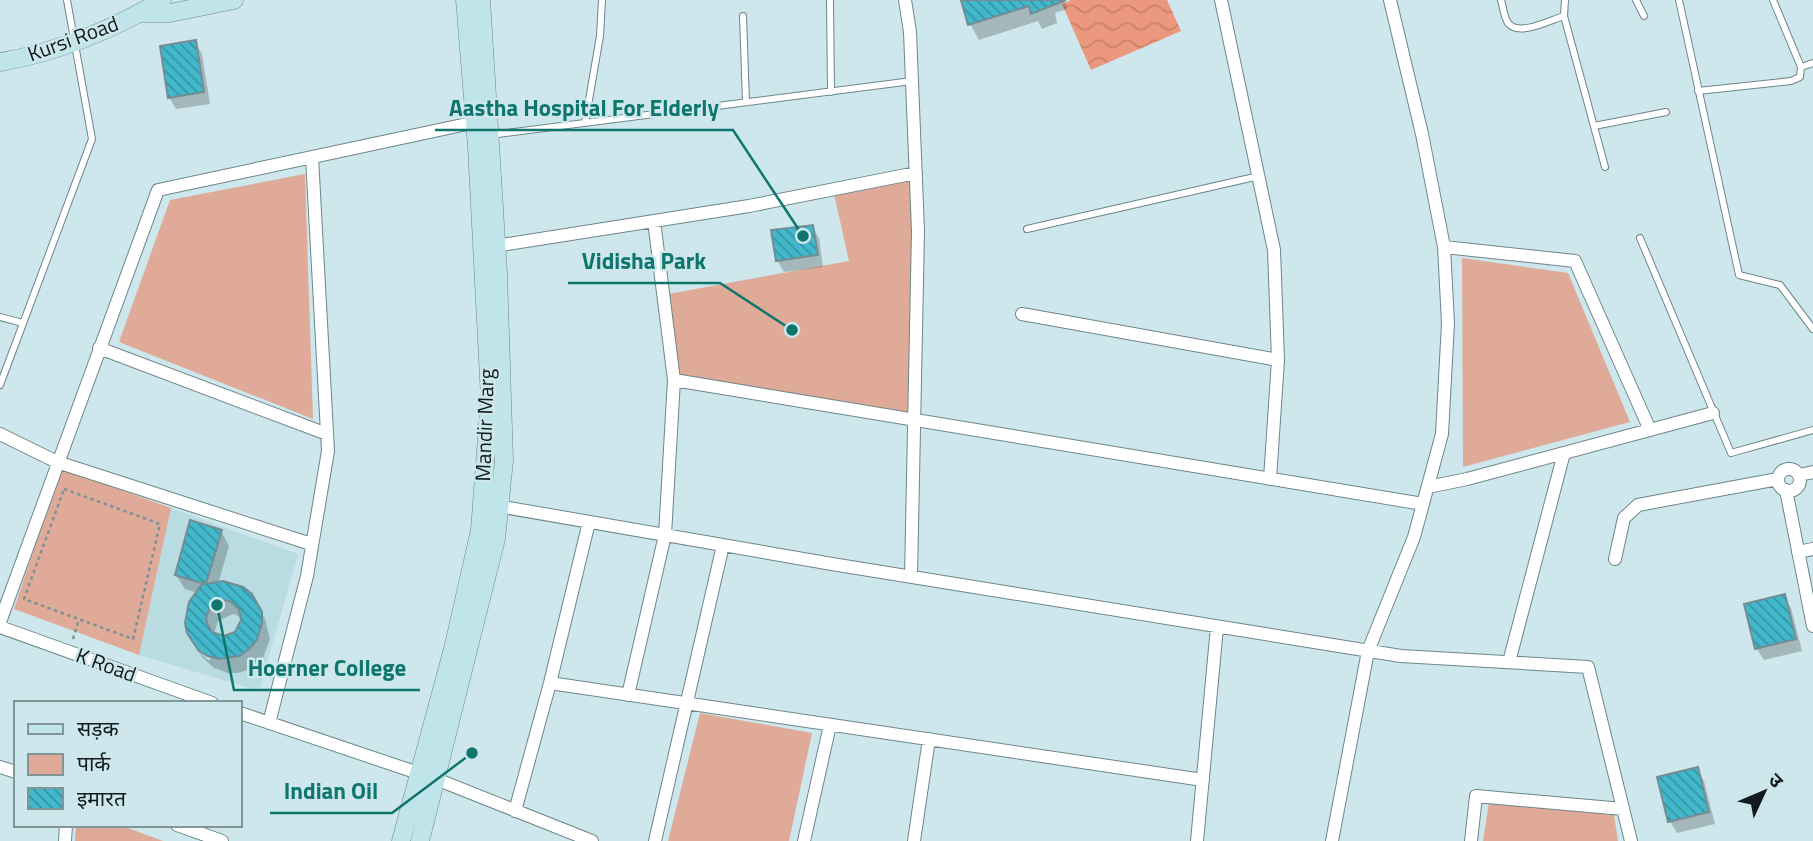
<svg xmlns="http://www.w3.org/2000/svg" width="1813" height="841" font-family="'Titillium Web','Noto Sans Devanagari',sans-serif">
	<defs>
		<pattern id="water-waves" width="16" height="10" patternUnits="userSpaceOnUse" patternTransform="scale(1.75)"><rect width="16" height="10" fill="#eb987f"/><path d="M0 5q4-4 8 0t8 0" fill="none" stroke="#c8826d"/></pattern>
		<pattern id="building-back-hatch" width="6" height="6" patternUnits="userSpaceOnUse" patternTransform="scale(1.75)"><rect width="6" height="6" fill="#41b8cb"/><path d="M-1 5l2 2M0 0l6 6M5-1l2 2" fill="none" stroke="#3595a4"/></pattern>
	</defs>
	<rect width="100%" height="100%" fill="#cde7ec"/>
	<path fill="#b9dbe2" d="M171 508 298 554 259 691 139 655Z"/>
	<path fill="#e0aa99" d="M305 174 313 419 119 342 170 200Z
		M911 178 913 242 912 416 676 376 668 294 849 261 834 194Z
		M1462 258 1568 273 1630 422 1463 467Z
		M61 468 171 508 139 655 14 609Z
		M700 713 812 733 789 841H668Z
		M1489 802 1614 815 1618 841H1483Z
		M76 825H120L163 841H75Z"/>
	<path fill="url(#water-waves)" d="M1071 0H1167L1181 31 1091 70 1062 4Z"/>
	<path fill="#0003" fill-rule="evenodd" d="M963 0H1064L1067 9 1055 13 1057 23 1042 29 1038 21 979 40 970 24Z
		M195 42 202 54 210 104 176 109 169 97Z
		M812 227 819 238 823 267 784 272 777 260Z
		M221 531 229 546 218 584 256 603 265 619 270 639 263 658 248 670 238 673H228L214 668 203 658 199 652 209 661 211 658 195 643 198 593 185 589 176 575ZM233 614 243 618 239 631 224 638 214 634 218 621Z
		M1784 596 1791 608 1802 651 1764 660 1757 649 1746 605Z
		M1697 769 1704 781 1715 824 1677 833 1670 821Z"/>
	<path fill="url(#building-back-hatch)" stroke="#758d92" stroke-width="2" fill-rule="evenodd" d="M961 0H1066L1031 14 1029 6 968 25Z
		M196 40 204 92 168 98 160 46Z
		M813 225 818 255 776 261 771 230Z
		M190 520 222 530 206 584 223 581 243 587 252 594 262 612V623L257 640 248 650 239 656 219 659 208 656 199 651 187 633 185 623 189 602 202 584H205L175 575ZM224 600 230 601 239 609 241 620 235 632 224 636 212 632 207 623 206 617 211 606Z
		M1785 594 1796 639 1755 649 1744 604Z
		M1698 767 1709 812 1668 822 1657 777Z"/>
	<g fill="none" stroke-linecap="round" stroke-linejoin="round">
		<defs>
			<path id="service" d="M830 0 831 92
				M1501 0C1503 7 1504 17 1508 23 1519 37 1550 20 1564 16
				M1565 0 1564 16 1605 167
				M1636 0 1644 16
				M1679 0 1739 275 1780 285 1813 329
				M743 16 746 102
				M1801 67 1813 63
				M1698 91 1791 81 1800 77 1801 67 1773 0
				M585 123 600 36 602 0
				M1594 126 1666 112
				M490 135 912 81
				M1027 229 1259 176
				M1640 238 1731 453 1813 430
				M0 317 23 323
				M0 385 92 139 67 0"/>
			<path id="minor" d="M905 0 910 32 918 231 911 577
				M1221 0 1274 250 1278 360 1270 479
				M489 247 749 206 916 173
				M1444 247 1575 261 1650 430
				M1022 314 1278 360
				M99 348 327 434
				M674 380 1423 504
				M0 434 57 462 311 544
				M1778 480a11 11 0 1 1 22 0a11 11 0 1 1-22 0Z
				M1799 475 1813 472
				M1428 487 1467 479 1713 413
				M1786 490 1813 626
				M492 505 832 564 1401 656 1588 667 1631 841
				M1798 552 1813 549
				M1615 559 1624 518 1638 505 1778 479
				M0 622 158 190 481 121
				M0 627 212 703
				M1509 662 1564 453
				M550 683 1203 780
				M628 695 665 535 674 380 654 221
				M240 713 436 779 592 841
				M269 723 307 576 328 451 312 157
				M0 767 16 772
				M515 811 550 683 589 522
				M177 825 222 841
				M65 841 66 825
				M655 841 723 545
				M804 841 830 725
				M914 841 929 739
				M1197 841 1217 627
				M1332 841 1368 651 1414 537 1442 434 1448 323 1444 247 1422 134 1390 0
				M1471 841 1476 796 1623 809"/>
			<path id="secondary" d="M144 13H170L234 0
				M0 62C55 53 115 29 162 0
				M401 841 453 649 480 530 490 398 477 147 465 0
				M420 841 496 539 504 460 498 273 481 0"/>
		</defs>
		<use href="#service" stroke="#6e868a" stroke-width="8"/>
		<use href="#minor" stroke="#6e868a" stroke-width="14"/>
		<use href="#secondary" stroke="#6e868a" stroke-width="19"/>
		<path stroke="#7e9195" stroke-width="2.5" stroke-dasharray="3.5 3.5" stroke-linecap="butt" d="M64 489 160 524 133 639 24 599Z
			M73 639 79 619"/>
		<use href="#service" stroke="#fff" stroke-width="6"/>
		<use href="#minor" stroke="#fff" stroke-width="12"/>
		<use href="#secondary" stroke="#bfe4e9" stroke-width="18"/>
	</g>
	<g text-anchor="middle" stroke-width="5" stroke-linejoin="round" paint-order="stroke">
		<g font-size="21" fill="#111a1c" stroke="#cde7ec">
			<text transform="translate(73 39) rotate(-20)" y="7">Kursi Road</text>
			<text transform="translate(485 425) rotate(-88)" y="7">Mandir Marg</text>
			<text transform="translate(106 665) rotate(20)" y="7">K Road</text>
		</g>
	</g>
	<path fill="none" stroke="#0f766e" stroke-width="2.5" d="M803 236L733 130H435M792 330L720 283H568M217 605L234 690H420M472 753L392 813H270"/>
	<g fill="#0f766e" stroke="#cde7ec" stroke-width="2.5">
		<circle cx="803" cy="236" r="7"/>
		<circle cx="792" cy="330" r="7"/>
		<circle cx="217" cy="605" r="7"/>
		<circle cx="472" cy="753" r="7"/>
	</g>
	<g font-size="23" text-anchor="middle" font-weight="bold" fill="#0f766e" stroke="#cde7ec" stroke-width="5" stroke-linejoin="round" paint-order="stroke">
		<text x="584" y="116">Aastha Hospital For Elderly</text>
		<text x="644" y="269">Vidisha Park</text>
		<text x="327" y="676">Hoerner College</text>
		<text x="331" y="799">Indian Oil</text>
	</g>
	<rect x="14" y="701" width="228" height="126" fill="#cde7ec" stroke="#829599" stroke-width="2"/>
	<rect x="28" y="724" width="35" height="10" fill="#bfe4e9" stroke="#829599" stroke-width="2"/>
	<text x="77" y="736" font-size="21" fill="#111a1c">सड़क</text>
	<rect x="28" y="754" width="35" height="21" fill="#e0aa99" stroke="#829599" stroke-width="2"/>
	<text x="77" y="771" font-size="21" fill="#111a1c">पार्क</text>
	<rect x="28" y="788" width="35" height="21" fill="url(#building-back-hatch)" stroke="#829599" stroke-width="2"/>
	<text x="77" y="806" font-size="21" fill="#111a1c">इमारत</text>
	<g transform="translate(1764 792) rotate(46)" stroke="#cde7ec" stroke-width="5" paint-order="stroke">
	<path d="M0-5L12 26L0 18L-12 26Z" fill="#111a1c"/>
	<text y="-10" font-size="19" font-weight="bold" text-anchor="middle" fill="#111a1c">उ</text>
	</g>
</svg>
